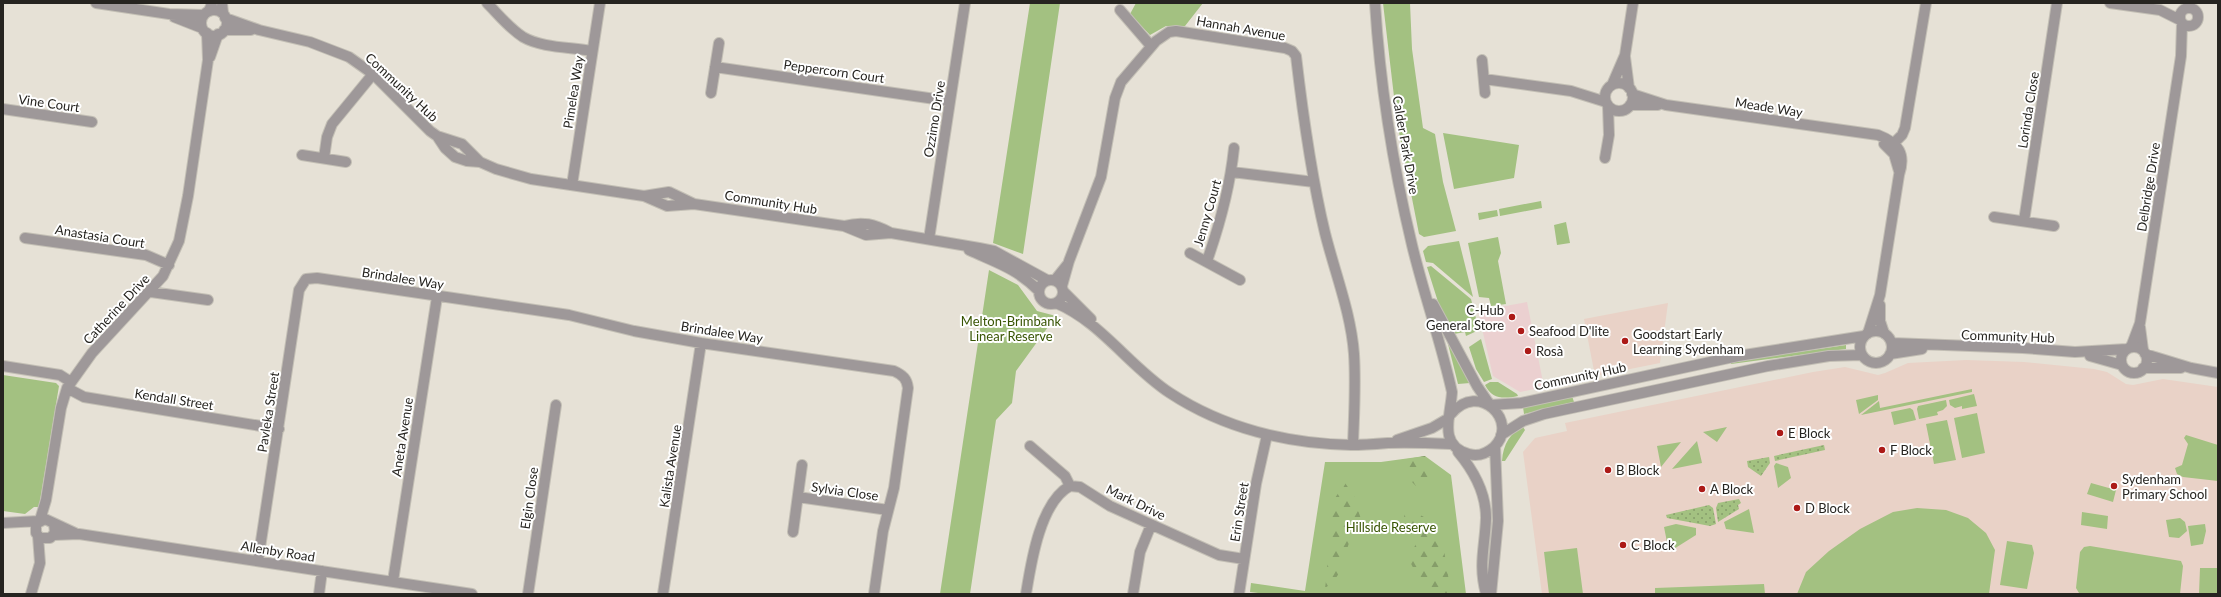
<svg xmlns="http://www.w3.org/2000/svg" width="2221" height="597" font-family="Lato,sans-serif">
	<defs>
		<pattern id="forest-firs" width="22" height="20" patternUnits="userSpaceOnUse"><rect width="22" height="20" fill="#a3c181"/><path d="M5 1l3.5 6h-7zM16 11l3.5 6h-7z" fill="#859d69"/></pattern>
		<pattern id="garden-dots" width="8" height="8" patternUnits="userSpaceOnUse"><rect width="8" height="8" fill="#a3c181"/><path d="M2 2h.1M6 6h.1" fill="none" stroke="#859d69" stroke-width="1.8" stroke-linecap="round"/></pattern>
	</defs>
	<rect width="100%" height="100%" fill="#e6e1d6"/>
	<path fill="#ebd0d0" d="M1527 302 1544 387 1520 392 1493 376 1478 311Z"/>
	<path fill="#e9d2c7" d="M1668 303 1660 363 1595 376 1584 319Z
		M1966 360 2024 362 2094 369 2107 372 2126 384 2133 385 2163 379 2218 387V594H1542L1523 452 1535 438 1567 431 1565 423 1813 372 1845 367 1878 375 1885 373 1908 363Z"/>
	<path fill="#a3c181" d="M1030 3H1060L1023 254 993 243Z
		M1136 3H1203L1185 26H1166L1150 35 1130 14Z
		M1383 3H1410L1412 49 1423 128 1435 134 1443 182 1456 231 1424 237 1419 234 1397 122Z
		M1443 133 1519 145 1514 178 1454 189Z
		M1541 201 1542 208 1500 216 1499 209Z
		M1497 210 1498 216 1479 220 1478 213Z
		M1566 222 1570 243 1557 245 1554 225Z
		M1498 237 1501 253 1498 261 1506 304 1491 306 1489 298 1479 297 1468 243Z
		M1459 241 1473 297 1433 263 1426 262 1423 251 1428 246Z
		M1431 266 1471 299 1479 330 1466 336 1465 332 1454 334 1439 305 1427 267Z
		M989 270 1018 285 1037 311 1056 316 1016 371 1012 403 996 420 970 594H940Z
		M1446 336 1470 383 1458 384Z
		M1481 339 1492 379 1484 382 1476 369 1469 347Z
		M1846 345V349L1731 364V362Z
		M3 375 56 383 59 386 39 507H34L25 514 3 511Z
		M1490 382H1498L1517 394 1518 396C1503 399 1492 399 1485 385Z
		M1972 389V392L1861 415 1879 401 1880 408Z
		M1974 394 1977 406 1962 409V406L1955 408 1950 405 1949 400Z
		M1878 395V400L1859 414 1856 400Z
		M1572 396 1574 402 1524 414 1523 407Z
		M1946 400 1947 406 1943 410 1937 412 1938 415 1919 419 1917 409 1918 406Z
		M1910 408 1913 410 1916 420 1894 425 1891 412Z
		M1977 413 1985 453 1962 458 1954 418Z
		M1947 420 1956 460 1934 464 1926 424Z
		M1523 427 1525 430 1505 461H1502C1503 444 1511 432 1523 427Z
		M1727 427 1717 442 1703 432Z
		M2186 435 2218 445V481L2183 477 2177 474 2175 468 2182 465 2188 444 2184 438Z
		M1697 441 1702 463 1672 469Z
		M1681 442 1661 467 1657 446Z
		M1425 456 1451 475 1466 594H1266L1250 592 1251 583 1305 591 1325 462H1381Z
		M1776 463 1788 467 1791 478 1778 488 1774 466Z
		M2091 483 2116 490 2113 502 2087 494Z
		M1917 508 1946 510 1968 518 1986 533 1995 550 1989 594H1797L1806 572 1829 551 1860 529 1893 512Z
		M1749 509 1754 533 1726 529 1724 522Z
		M2082 512 2108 516 2107 529 2081 525Z
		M2180 518 2185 522 2187 531 2179 538 2169 537 2166 520Z
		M1676 524 1696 528V535L1669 552 1664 527Z
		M2205 524 2206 531 2203 544 2191 546 2188 526Z
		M2007 541 2032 545 2034 553 2027 589 2000 585Z
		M2090 546 2181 561 2183 566 2180 594 2079 593 2076 588 2080 552 2084 547Z
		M1577 548 1583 594H1549L1544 552Z
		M2200 568H2218V594H2199Z
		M1764 584 1765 594H1655V588Z"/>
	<path fill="url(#forest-firs)" d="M1425 456 1432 480 1416 486 1411 481 1414 477 1402 468 1401 460Z
		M1345 483 1357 500 1358 505 1335 520 1328 526 1335 498Z
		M1407 507 1434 523 1441 531 1451 594H1435C1426 580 1412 573 1408 555L1415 546 1416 540C1413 525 1398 526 1407 507Z
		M1358 510 1362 522C1340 544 1350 573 1325 588 1329 569 1325 541 1338 526 1343 519 1351 515 1358 510Z"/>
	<path fill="url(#garden-dots)" d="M1824 445 1825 450 1775 461 1774 456Z
		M1769 457 1770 463 1761 476 1748 467 1747 461Z
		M1739 499 1741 503 1738 505 1739 509 1718 522 1716 508 1718 503Z
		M1709 505 1713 508 1716 524 1710 526 1667 518 1666 515Z"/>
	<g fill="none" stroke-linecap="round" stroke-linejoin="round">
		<defs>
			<path id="minor" d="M222 3 223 13
				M487 3C498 14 509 28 523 37 542 48 571 47 592 51
				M2110 3 2160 10 2180 20
				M2180 17a9 9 0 1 1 18 0a9 9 0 1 1-18 0Z
				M1120 10 1151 46
				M209 11 212 3
				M210 57 218 34
				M1625 57 1629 88
				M1482 60 1485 93
				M715 67 949 101
				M1484 79 1571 91 1606 102
				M1605 97a14 14 0 1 1 28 0a14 14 0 1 1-28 0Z
				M1612 85 1625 55 1633 3
				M711 93 719 43
				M1632 94 1666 105 1878 135C1899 143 1906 154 1899 175L1880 295 1868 333
				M1630 105H1658
				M3 109 92 122
				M1884 144 1894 154 1899 171
				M1889 148 1902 135 1905 128 1926 3
				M302 155 346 162
				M324 158 327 137 332 124 373 74
				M1605 158 1609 135 1608 106
				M1232 172 1314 182
				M572 185 600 3
				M1994 217 2054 226
				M2024 221 2057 3
				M25 238 146 255 169 265
				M929 239 965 3
				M1190 253 1240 280
				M1207 261C1220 224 1230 187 1234 148
				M1055 280 1067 265
				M1062 286 1069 261 1101 177 1115 98 1121 82 1156 41 1169 32 1176 31 1285 48 1292 51 1296 56C1303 116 1311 175 1325 233 1335 273 1351 313 1354 354 1356 385 1354 415 1353 445
				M151 292 208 300
				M1880 305V321L1884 333
				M2140 327 2143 350
				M2131 347 2140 323 2181 56 2182 23
				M3 366 60 375 71 382
				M67 388 84 397 279 429
				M1030 446 1065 476 1070 486 1080 487 1110 506 1219 555 1244 559
				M798 497 888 510
				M40 520 46 500 61 408 67 388 92 353 163 276 179 241 188 196 208 60 207 33
				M3 523 38 521
				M54 524 55 533 50 538H40L36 533V524L45 519 75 533
				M793 532 802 465
				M54 535 79 534 472 594
				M258 561 299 290 306 279 317 278 569 315 634 331 701 343 894 371C903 375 907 379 908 388L894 488 883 531 874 594
				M393 581 437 297
				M31 594 40 563 38 536
				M319 594 322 571
				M528 594 556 405
				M663 594 701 343
				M1026 594C1031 563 1040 502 1070 486
				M1133 594 1140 552 1151 525
				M1239 594 1256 484 1267 435"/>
			<path id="tertiary" d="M96 3 169 14 203 15
				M1375 3C1380 85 1393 166 1412 245 1424 295 1441 342 1452 392 1451 414 1437 446 1469 454 1478 457 1487 453 1494 447 1520 422 1479 380 1451 414
				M201 23a13 13 0 1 1 26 0a13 13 0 1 1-26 0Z
				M174 17 202 28
				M225 18 259 30 310 42 349 57 373 74 430 131 437 136 462 144 480 162
				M224 30H251
				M437 136 445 148 455 157 467 161 480 162 496 169 531 179 644 196 667 206 694 204 844 226 866 235 891 233 979 248 994 251 1047 280
				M644 196 669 192 694 204
				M844 226C863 221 874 224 891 233
				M969 250C997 263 1016 268 1039 291
				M1039 292a12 12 0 1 1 24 0a12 12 0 1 1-24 0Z
				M1064 292 1091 319
				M1056 303C1100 321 1130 367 1170 393 1223 428 1288 444 1351 445 1364 445 1376 444 1388 443 1409 442 1430 443 1452 444
				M1433 304 1477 386 1490 405
				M1860 347a16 16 0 1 1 32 0a16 16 0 1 1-32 0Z
				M1892 343 2023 348 2075 352 2127 349
				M2121 360a13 13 0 1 1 26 0a13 13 0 1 1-26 0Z
				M1890 354 1922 349
				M2145 354 2191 368 2218 373
				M2090 356 2122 365
				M2143 368H2181
				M1490 405 1521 403 1738 356 1864 336
				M1501 435 1523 421 1544 414 1768 366 1829 356 1861 355
				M1397 440 1432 428 1449 418
				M1458 452C1474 471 1486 493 1486 518 1485 547 1478 564 1486 594
				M1491 594 1498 521 1495 446"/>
		</defs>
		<use href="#minor" stroke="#c3bfb5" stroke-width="12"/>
		<use href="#tertiary" stroke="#c3bfb5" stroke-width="12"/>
		<use href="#minor" stroke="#9e9899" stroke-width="10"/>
		<use href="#tertiary" stroke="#9e9899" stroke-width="10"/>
	</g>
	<g fill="#ac1a17" stroke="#fff" stroke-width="1.5">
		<circle cx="1512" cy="317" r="4"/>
		<circle cx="1521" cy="331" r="4"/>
		<circle cx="1625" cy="341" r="4"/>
		<circle cx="1528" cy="351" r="4"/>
		<circle cx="1780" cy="433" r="4"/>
		<circle cx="1882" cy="450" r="4"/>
		<circle cx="1608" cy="470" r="4"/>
		<circle cx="2114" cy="486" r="4"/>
		<circle cx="1702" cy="489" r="4"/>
		<circle cx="1797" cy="508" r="4"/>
		<circle cx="1623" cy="545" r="4"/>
	</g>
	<g text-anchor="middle" stroke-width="4" stroke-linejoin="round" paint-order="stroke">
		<g font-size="13" fill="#262420" stroke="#fff">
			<text transform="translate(1241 28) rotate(10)" y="5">Hannah Avenue</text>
			<text transform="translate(834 71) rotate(8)" y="5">Peppercorn Court</text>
			<text transform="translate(402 87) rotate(43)" y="5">Community Hub</text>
			<text transform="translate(573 92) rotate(-81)" y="5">Pimelea Way</text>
			<text transform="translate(49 103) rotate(8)" y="5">Vine Court</text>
			<text transform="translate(1769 107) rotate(9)" y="5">Meade Way</text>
			<text transform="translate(2028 110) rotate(-81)" y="5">Lorinda Close</text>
			<text transform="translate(934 119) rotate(-81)" y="5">Ozzimo Drive</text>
			<text transform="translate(1406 145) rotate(80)" y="5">Calder Park Drive</text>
			<text transform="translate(2148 187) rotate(-81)" y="5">Delbridge Drive</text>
			<text transform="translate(771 202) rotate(9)" y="5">Community Hub</text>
			<text transform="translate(1207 213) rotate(-74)" y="5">Jenny Court</text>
			<text transform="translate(100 236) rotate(9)" y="5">Anastasia Court</text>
			<text transform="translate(403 278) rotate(9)" y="5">Brindalee Way</text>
			<text transform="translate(116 309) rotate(-47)" y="5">Catherine Drive</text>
			<text transform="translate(722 332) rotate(9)" y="5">Brindalee Way</text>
			<text transform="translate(2008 336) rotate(2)" y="5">Community Hub</text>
			<text transform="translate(1580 376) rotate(-12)" y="5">Community Hub</text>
			<text transform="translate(174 399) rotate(9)" y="5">Kendall Street</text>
			<text transform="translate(268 412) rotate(-81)" y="5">Pavleka Street</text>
			<text transform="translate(402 437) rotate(-81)" y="5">Aneta Avenue</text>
			<text transform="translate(670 466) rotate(-81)" y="5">Kalista Avenue</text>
			<text transform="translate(845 491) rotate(8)" y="5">Sylvia Close</text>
			<text transform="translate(529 498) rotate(-82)" y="5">Elgin Close</text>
			<text transform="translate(1136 502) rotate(26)" y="5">Mark Drive</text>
			<text transform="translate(1239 512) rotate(-81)" y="5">Erin Street</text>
			<text transform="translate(278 551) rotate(9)" y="5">Allenby Road</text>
		</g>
		<g font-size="13" fill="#262420" stroke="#fff" text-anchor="start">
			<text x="1504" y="315" text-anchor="end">C-Hub<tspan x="1504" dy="15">General Store</tspan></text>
			<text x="1529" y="336">Seafood D'lite</text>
			<text x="1633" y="339">Goodstart Early<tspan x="1633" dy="15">Learning Sydenham</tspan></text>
			<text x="1536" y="356">Rosà</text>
			<text x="1788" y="438">E Block</text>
			<text x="1890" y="455">F Block</text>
			<text x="1616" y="475">B Block</text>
			<text x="2122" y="484">Sydenham<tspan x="2122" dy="15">Primary School</tspan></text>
			<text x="1710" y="494">A Block</text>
			<text x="1805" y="513">D Block</text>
			<text x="1631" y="550">C Block</text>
		</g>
		<g font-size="13" fill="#385403" stroke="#fff">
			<text x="1011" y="326">Melton-Brimbank<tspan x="1011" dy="15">Linear Reserve</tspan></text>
			<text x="1391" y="532">Hillside Reserve</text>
		</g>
	</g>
	<rect width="2221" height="597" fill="none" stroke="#262420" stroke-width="8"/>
</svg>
